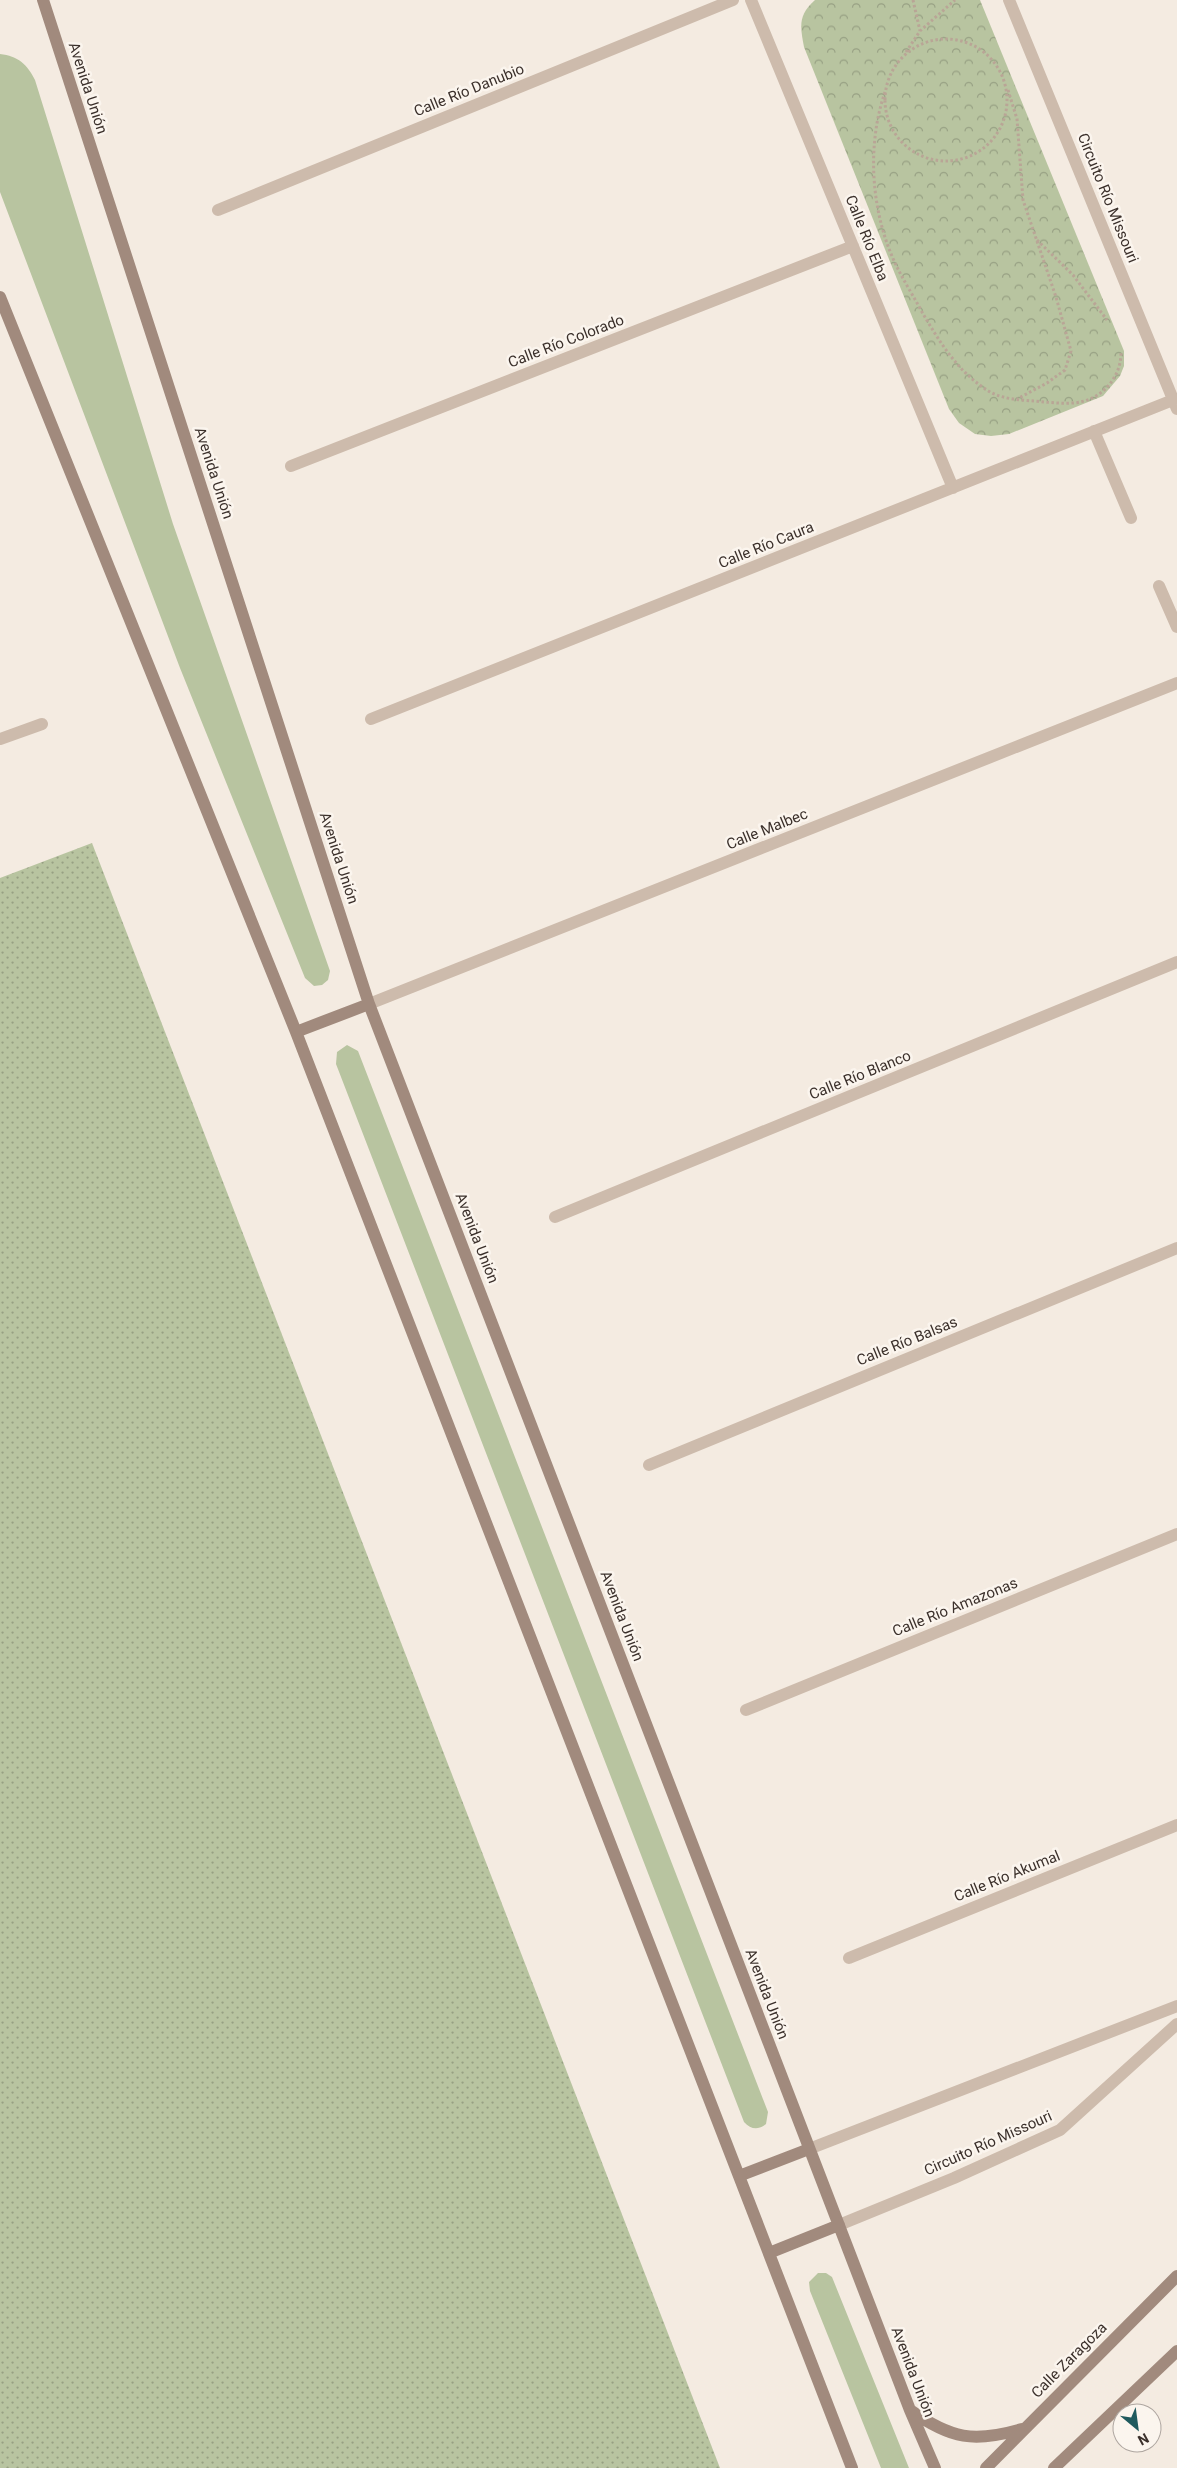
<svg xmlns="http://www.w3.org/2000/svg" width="1177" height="2468" font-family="Roboto,sans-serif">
	<defs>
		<pattern id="grass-dots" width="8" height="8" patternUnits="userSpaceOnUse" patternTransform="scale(1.25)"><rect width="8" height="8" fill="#b8c4a0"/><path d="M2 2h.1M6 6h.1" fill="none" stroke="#97a083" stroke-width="1.8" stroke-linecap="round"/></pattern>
		<pattern id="park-crowns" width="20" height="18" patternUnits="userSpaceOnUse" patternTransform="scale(1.25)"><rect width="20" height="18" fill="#b8c4a0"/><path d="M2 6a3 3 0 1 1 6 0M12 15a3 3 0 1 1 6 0" fill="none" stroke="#97a083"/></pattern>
	</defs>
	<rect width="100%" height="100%" fill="#f4ebe1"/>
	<path fill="url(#grass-dots)" d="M92 843 720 2468H0V878Z"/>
	<path fill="url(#park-crowns)" d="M815 0H980L1124 351V366L1120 376 1103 396 1009 434 991 436 975 434 959 423 949 409 804 47C800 26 798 15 815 0Z"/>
	<path fill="#b8c4a0" d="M0 54C18 56 27 64 35 80L173 524 330 971 328 980 322 985 314 986 305 978 180 668 0 192Z
		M347 1045 358 1051 768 2112 766 2124C759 2130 751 2130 744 2122L336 1064 337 1052Z
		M818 2273H826L832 2277 909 2468H881L810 2291 809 2282Z"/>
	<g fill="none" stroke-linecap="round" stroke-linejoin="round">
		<path stroke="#b9a596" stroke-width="3" stroke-dasharray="2.5 2.5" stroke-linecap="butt" d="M913 0 920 31
			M885 100a61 61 0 1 1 122 0a61 61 0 1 1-122 0Z
			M906 52 920 31 955 0
			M1008 90 1017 119 1023 200 1056 297 1071 351 1065 370 1047 383 1017 399
			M885 92C866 147 871 216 898 269 905 283 914 297 922 312 939 341 957 371 987 390 1000 399 1019 400 1034 401 1047 402 1060 404 1072 403 1100 402 1122 378 1121 351
			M1037 240 1073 275 1107 320"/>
		<path stroke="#cdbbac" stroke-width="12" d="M751 0 953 488
			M1009 0 1177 409
			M218 210 733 0
			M1094 431 1131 518
			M291 466 853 246
			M1159 586 1177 627
			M371 719 1173 400
			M0 739 42 724
			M369 1004 1177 683
			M555 1217 1177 962
			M649 1465 1177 1248
			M746 1710 1177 1534
			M849 1958 1177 1825
			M809 2149 1177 2006
			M839 2225 954 2178 1060 2130 1177 2024"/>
		<path stroke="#a18a7d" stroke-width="12" d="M43 0 369 1004 910 2410 935 2468
			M0 297 296 1032 852 2468
			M296 1032 369 1004
			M739 2176 809 2149
			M769 2253 839 2225
			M910 2410C951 2439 974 2443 1022 2429
			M986 2468 1177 2276
			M1054 2468 1177 2351"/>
	</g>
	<g text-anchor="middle" stroke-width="5" stroke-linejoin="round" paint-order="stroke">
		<g font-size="15" fill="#3b302b" stroke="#fbf5ee">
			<text transform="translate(88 88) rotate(72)" y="5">Avenida Unión</text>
			<text transform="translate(469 90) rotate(-22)" y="5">Calle Río Danubio</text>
			<text transform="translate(1108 198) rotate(68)" y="5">Circuito Río Missouri</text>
			<text transform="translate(867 238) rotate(68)" y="5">Calle Río Elba</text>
			<text transform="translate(566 341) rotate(-21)" y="5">Calle Río Colorado</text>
			<text transform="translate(214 473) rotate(72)" y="5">Avenida Unión</text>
			<text transform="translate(766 545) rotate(-22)" y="5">Calle Río Caura</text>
			<text transform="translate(767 829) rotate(-22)" y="5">Calle Malbec</text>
			<text transform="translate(339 858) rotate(72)" y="5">Avenida Unión</text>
			<text transform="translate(860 1075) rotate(-22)" y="5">Calle Río Blanco</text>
			<text transform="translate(477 1238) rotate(69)" y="5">Avenida Unión</text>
			<text transform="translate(907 1341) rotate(-22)" y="5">Calle Río Balsas</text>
			<text transform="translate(955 1607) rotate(-22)" y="5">Calle Río Amazonas</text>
			<text transform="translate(622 1616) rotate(69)" y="5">Avenida Unión</text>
			<text transform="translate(1007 1876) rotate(-22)" y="5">Calle Río Akumal</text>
			<text transform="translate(767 1994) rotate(69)" y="5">Avenida Unión</text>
			<text transform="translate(988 2143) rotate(-24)" y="5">Circuito Río Missouri</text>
			<text transform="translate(1069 2360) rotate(-45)" y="5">Calle Zaragoza</text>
			<text transform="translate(913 2372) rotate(69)" y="5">Avenida Unión</text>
		</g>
	</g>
	<g transform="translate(1137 2428) rotate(151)"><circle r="24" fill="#fbf5ee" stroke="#aea6a0"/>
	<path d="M0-4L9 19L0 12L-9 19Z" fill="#1f5a5e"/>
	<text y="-8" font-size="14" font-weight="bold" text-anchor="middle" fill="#3b302b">N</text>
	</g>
</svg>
